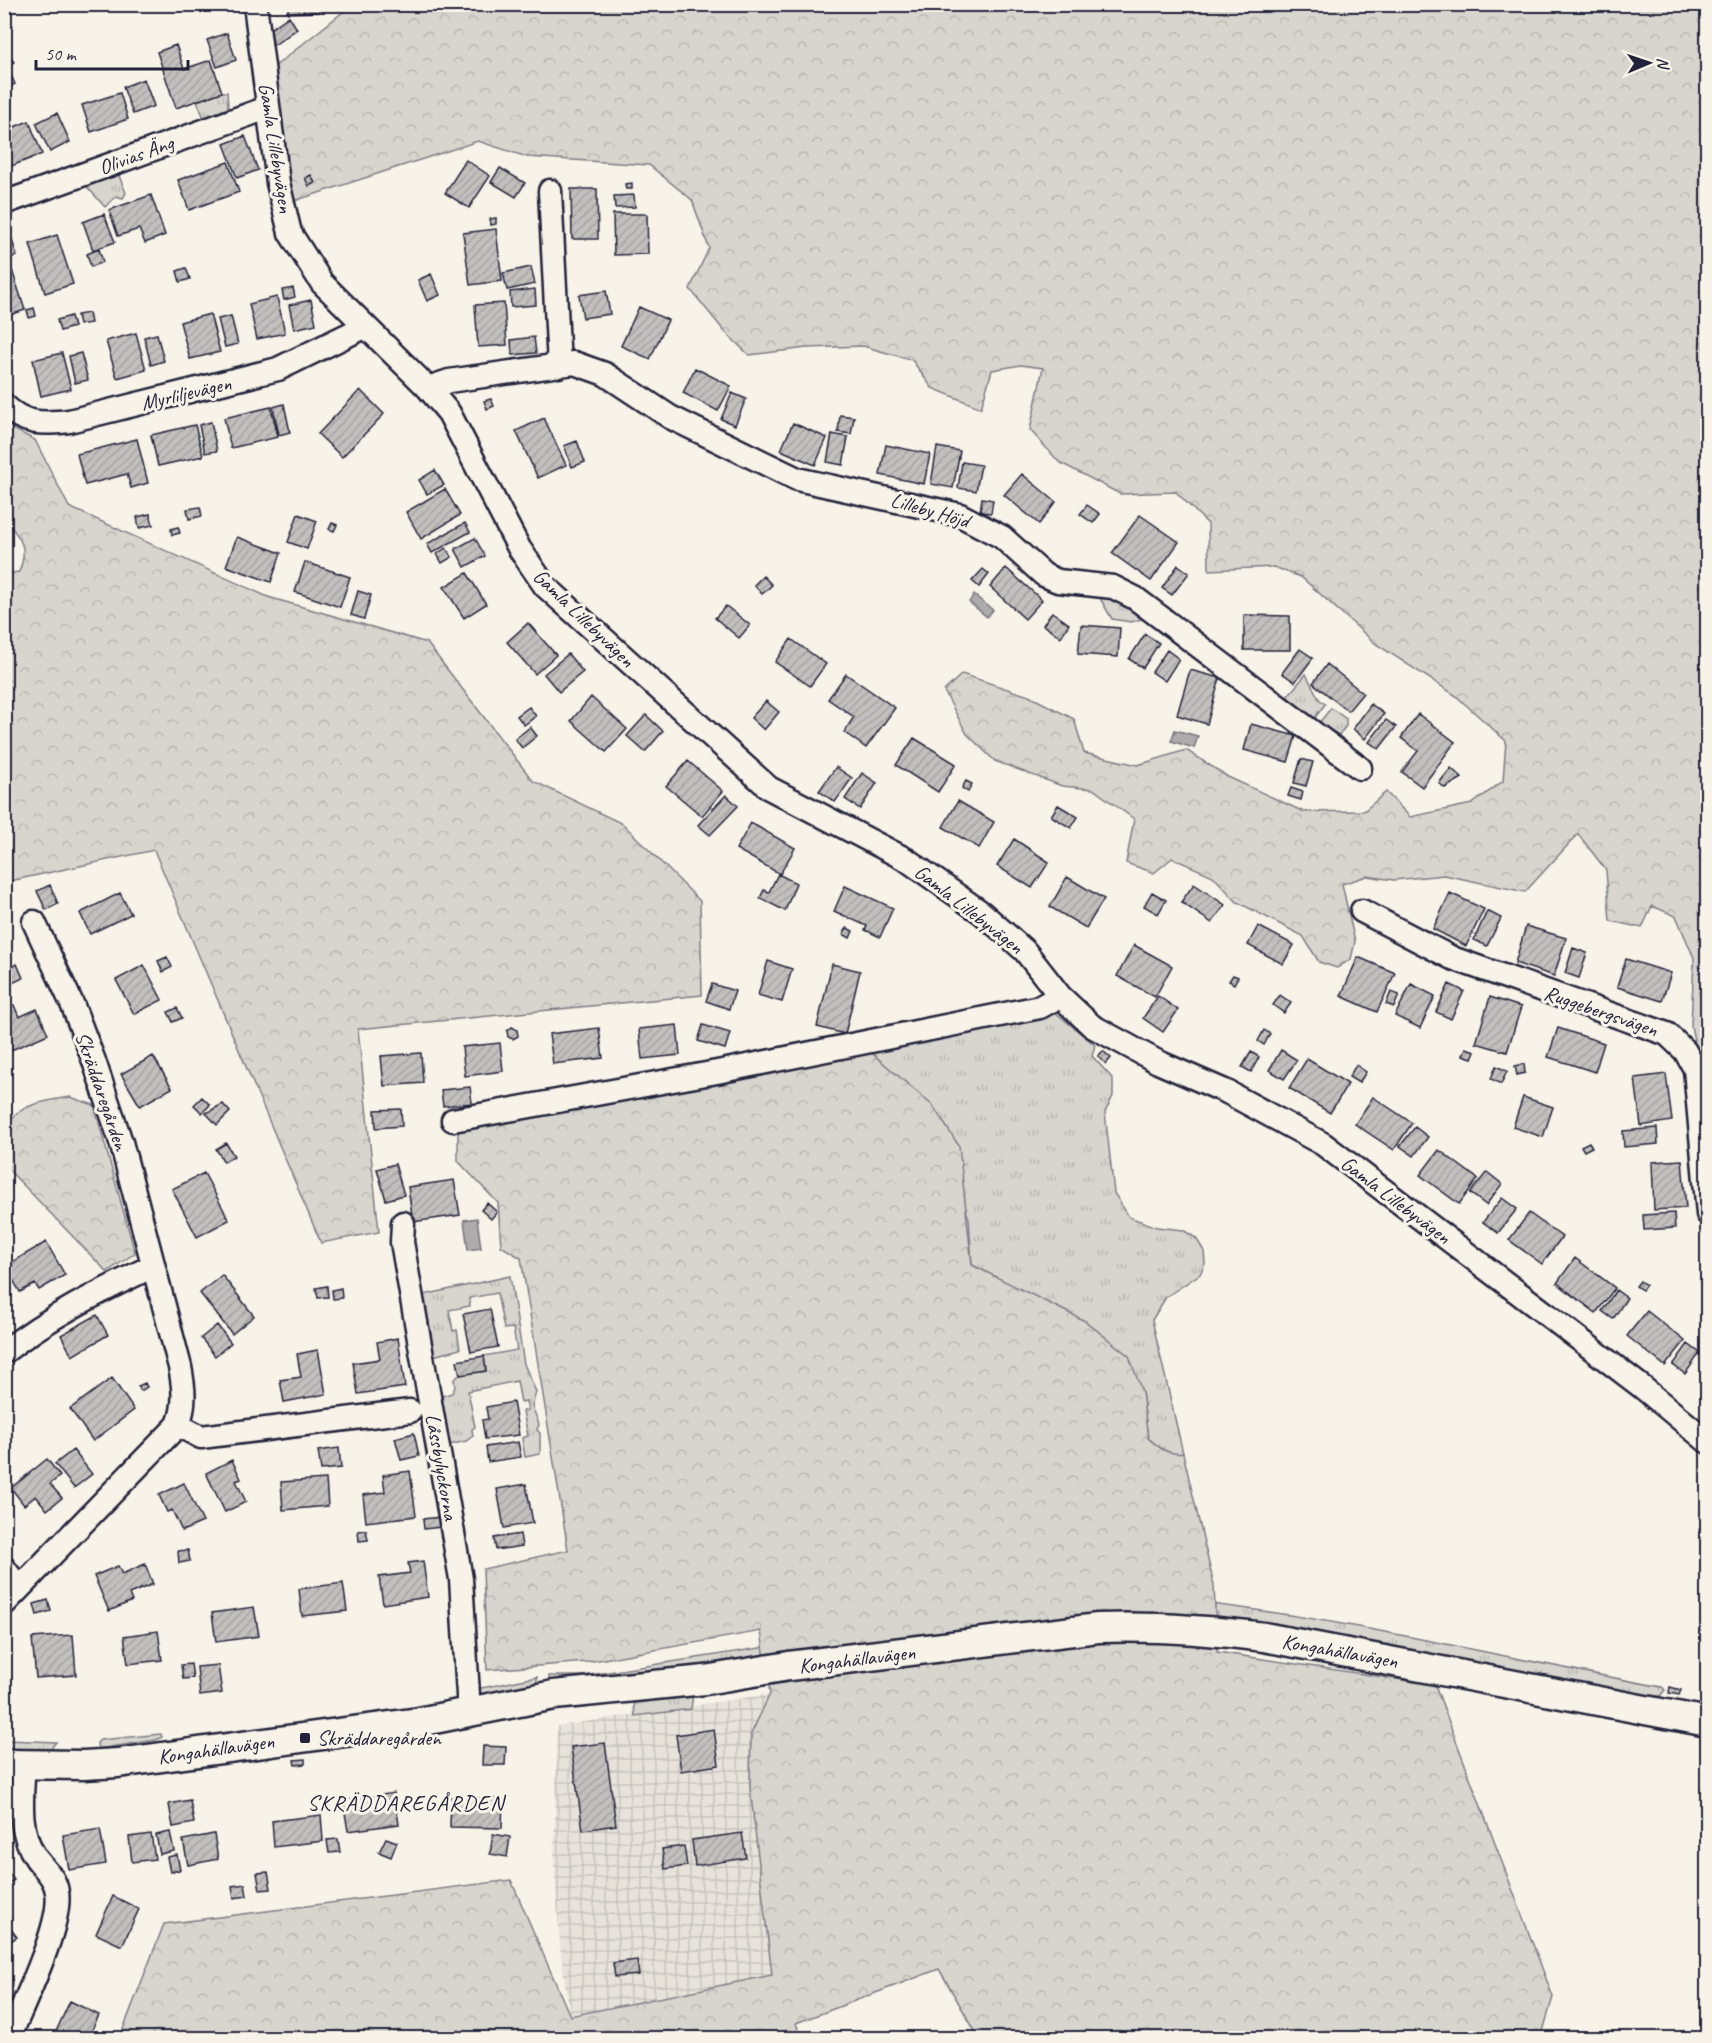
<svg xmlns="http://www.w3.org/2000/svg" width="1712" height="2043" font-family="Caveat,sans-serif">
	<defs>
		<pattern id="industrial-grid" width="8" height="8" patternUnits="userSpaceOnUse" patternTransform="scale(1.5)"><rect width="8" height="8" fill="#e7e3db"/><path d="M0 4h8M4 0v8" fill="none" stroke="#c6c2bd"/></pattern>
		<pattern id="grass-tufts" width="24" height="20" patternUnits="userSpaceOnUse" patternTransform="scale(1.5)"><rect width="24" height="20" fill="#d8d5cf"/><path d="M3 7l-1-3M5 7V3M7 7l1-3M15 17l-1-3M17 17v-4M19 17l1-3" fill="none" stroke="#b9b7b3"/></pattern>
		<pattern id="forest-crowns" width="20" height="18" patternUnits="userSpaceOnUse" patternTransform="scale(1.5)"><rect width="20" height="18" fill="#d8d5cf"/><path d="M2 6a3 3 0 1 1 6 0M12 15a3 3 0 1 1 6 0" fill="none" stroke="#b9b7b3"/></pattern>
		<pattern id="building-hatch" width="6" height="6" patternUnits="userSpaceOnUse" patternTransform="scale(1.5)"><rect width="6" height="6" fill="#c2bfbd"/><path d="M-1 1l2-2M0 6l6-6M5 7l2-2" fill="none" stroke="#a6a4a3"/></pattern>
	</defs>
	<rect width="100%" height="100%" fill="#f7f3e8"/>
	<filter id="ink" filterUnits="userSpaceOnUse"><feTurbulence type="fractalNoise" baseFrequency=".0167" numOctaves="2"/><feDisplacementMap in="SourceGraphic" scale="12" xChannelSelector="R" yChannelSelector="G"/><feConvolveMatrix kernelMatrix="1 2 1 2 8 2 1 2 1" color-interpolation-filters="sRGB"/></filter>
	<g filter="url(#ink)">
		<path fill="url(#industrial-grid)" d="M770 1694 751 1734 750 1788 772 1975 570 2017 561 1956 554 1862 557 1726Z"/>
		<path fill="url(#grass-tufts)" stroke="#7d7c85" stroke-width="1.5" d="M222 92H227L228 108 204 118 197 101Z
			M115 166 126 193 123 198 116 196 105 207 81 180Z
			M1101 590 1129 601 1128 609 1145 618 1131 622 1112 619 1101 600Z
			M1306 674 1319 699 1325 704 1314 719 1287 697Z
			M1331 708 1346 719V726L1339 735 1319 723Z
			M1056 1013 1095 1045 1092 1056 1113 1079V1096L1105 1112 1114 1193 1129 1217 1157 1227 1183 1230 1196 1238 1204 1251 1205 1263 1200 1274 1166 1297 1152 1320 1183 1453C1169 1457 1158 1447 1148 1438L1142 1392 1048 1304 972 1265 969 1219 932 1106 867 1049Z
			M510 1276 524 1364 536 1392 532 1406 539 1424 537 1430 540 1433V1454L525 1457 522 1438 528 1436 523 1411 528 1410 526 1401 521 1402 517 1381 468 1391 475 1427 472 1429 473 1436 466 1441 449 1445 439 1397 452 1393 455 1387 454 1379 460 1375 486 1371 484 1356 517 1350 513 1328 504 1329 497 1293 469 1298 470 1306 449 1310 453 1331 457 1330 460 1349 429 1357 419 1296Z
			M1202 1603C1357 1621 1509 1659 1662 1687L1665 1690 1660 1696 1629 1694 1078 1617Z
			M931 1640 549 1684V1676H583L785 1644Z
			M537 1677V1684L476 1696V1689Z
			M693 1695 691 1709 635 1716 634 1705 636 1700Z
			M161 1734 162 1737 156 1740 98 1749 97 1743 100 1740Z
			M5 1740 56 1742 50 1750 5 1751Z"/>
		<path fill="url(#forest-crowns)" stroke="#7d7c85" stroke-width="1.5" d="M353 4 1707 5V1102L1691 1026 1694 958 1676 916 1652 906 1642 928 1610 921 1606 870 1578 834 1525 892 1444 875 1394 880 1367 876 1342 884 1355 942 1351 959 1337 968 1319 962 1303 936 1237 902 1213 876 1172 858 1154 873 1126 863 1134 819 1093 789 1062 786 995 761 967 734 944 691 962 674 1029 696 1074 719 1084 753 1138 765 1186 750 1228 777 1304 812 1364 811 1386 792 1410 817 1472 804 1503 781 1506 741 1455 695 1376 644 1301 577 1274 567 1209 570 1208 524 1176 492 1120 494 1059 462 1030 430 1043 368 1021 365 992 370 981 408 932 388 912 360 863 346 807 348 749 355 725 332 690 289 709 248 692 200 649 165 527 157 478 141 291 202 274 67Z
			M4 420 11 428 35 440 69 507 268 597 427 643 533 781 623 824 700 901 702 995 358 1029 379 1232 321 1243 154 850 5 882V574L19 572C29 547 21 539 5 519Z
			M867 1049 933 1106 959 1146 972 1265 1085 1321 1129 1356 1142 1392 1148 1438C1158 1447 1169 1456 1183 1453L1214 1585 1217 1652 1435 1685 1553 1997 1541 2038H979L939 1969 796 2023 801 2038H140L122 2032 164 1924 511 1880 570 2016 772 1975 750 1788 751 1734 770 1694 761 1631 587 1662 487 1670 483 1569 568 1550 521 1258 501 1246 498 1203 458 1161V1128Z
			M70 1097 94 1105 135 1253 107 1272 5 1166C4 1155 3 1143 5 1133 11 1104 47 1101 70 1097Z"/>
		<path fill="#aeabad" stroke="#76747f" stroke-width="1.5" d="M974 595 993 610 987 617 969 602Z
			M1175 730 1198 736 1194 748 1171 741Z
			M477 1218 481 1248 468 1250 464 1220Z"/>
		<path fill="url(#building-hatch)" stroke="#22223b" stroke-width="1.5" d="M288 4H319V12L288 13Z
			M289 16 297 29 274 45 266 32Z
			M227 33 236 60 217 67 207 40Z
			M176 45 184 69 211 60 222 92 176 108 157 52Z
			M7 54 14 62 7 68 4 57Z
			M11 75 15 84 4 89V78Z
			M144 79 154 106 133 114 123 87Z
			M120 93 128 119 91 132 82 105Z
			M57 113 70 142 50 152 36 123Z
			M29 121 42 154 4 169V131Z
			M245 136 258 170 237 178 224 144Z
			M466 160 490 176 469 208 445 193Z
			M228 162 239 192 189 210 178 180Z
			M500 168 525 183 516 197 491 182Z
			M311 175 315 183 309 186 305 178Z
			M632 183V189H626L625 184Z
			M571 189H597L598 239H572Z
			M151 195 165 235 145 243 139 229 118 236 109 210Z
			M634 195 635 207 615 208 614 196Z
			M104 214 115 242 93 250 83 222Z
			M613 214H647L648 254 614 255Z
			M496 218V224L491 225 490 219Z
			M496 229 502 281 470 285 463 233Z
			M10 233 17 256 4 260V235Z
			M57 235 73 284 45 293 30 244Z
			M99 249 103 262 91 267 87 254Z
			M11 267 25 310 4 317V269Z
			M531 267 535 284 507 290 503 273Z
			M186 268 190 279 180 282 177 271Z
			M431 274 440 295 427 301 418 280Z
			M293 288 295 297 284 300 282 290Z
			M535 289 536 305 511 307 510 292Z
			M606 291 610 314 583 318 579 295Z
			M277 297 285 333 257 339 249 304Z
			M311 300 316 324 294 329 289 305Z
			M504 303 507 345 478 347 475 305Z
			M639 307 668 320 650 359 621 346Z
			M34 308 36 316 29 318 27 310Z
			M89 313 91 323 79 325 77 315Z
			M210 314 220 352 190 359 180 322Z
			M71 316 74 327 60 331 57 320Z
			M231 316 238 344 225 347 218 319Z
			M136 333 146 370 117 378 106 341Z
			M157 334 164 361 151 365 144 337Z
			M534 337 536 353 512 355 511 340Z
			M62 353 71 389 41 396 33 360Z
			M81 353 88 380 75 383 69 356Z
			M695 368 731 386 718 411 683 393Z
			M360 390 384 414 342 457 318 434Z
			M732 393 746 399 735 425 721 419Z
			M491 399 494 406 487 409 484 401Z
			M284 404 290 432 279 435 273 407Z
			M271 407 278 437 231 448 224 418Z
			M840 415 854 417 851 434 838 432Z
			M544 418 566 465 538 478 516 431Z
			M211 422 217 451 205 453 199 425Z
			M793 423 827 438 815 465 781 450Z
			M195 425 203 456 158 466 151 435Z
			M832 434 848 437 843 465 827 462Z
			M137 439 148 483 131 488 127 474 85 485 77 454Z
			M577 441 585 462 572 467 564 446Z
			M886 445 930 454 924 484 880 475Z
			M937 447 960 451 953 488 931 484Z
			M962 462 981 465 976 491 958 488Z
			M435 470 444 485 427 494 419 480Z
			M1022 474 1056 502 1039 524 1004 495Z
			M445 489 460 515 421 539 406 512Z
			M982 498 993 500 991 513 980 512Z
			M1087 505 1100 514 1093 523 1080 514Z
			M200 507 202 516 189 519 187 509Z
			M150 514 153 525 139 528 137 517Z
			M298 514 317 521 307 549 288 542Z
			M1140 515 1179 542 1151 581 1112 553Z
			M332 523 337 525 334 531 329 529Z
			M465 523 470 532 432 553 427 544Z
			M178 527 180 533 172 535 171 529Z
			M237 537 281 553 271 582 226 566Z
			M475 538 485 556 465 567 455 549Z
			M446 548 452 557 442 563 437 554Z
			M305 562 350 577 340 607 295 592Z
			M1178 565 1189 573 1172 595 1162 588Z
			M1006 568 1042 600 1025 619 990 587Z
			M983 569 989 574 979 587 972 581Z
			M467 573 486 604 464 618 444 587Z
			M763 576 772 585 762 594 754 585Z
			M358 591 371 595 364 619 351 615Z
			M726 606 750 625 739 638 715 618Z
			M1052 612 1069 624 1061 637 1043 625Z
			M1244 615 1290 616V650H1244Z
			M528 623 556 655 535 674 507 642Z
			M1081 625 1120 628 1118 657 1078 654Z
			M1145 634 1159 643 1143 668 1129 659Z
			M791 639 826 664 810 686 775 662Z
			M1300 649 1313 658 1295 682 1282 673Z
			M1167 650 1179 659 1165 681 1152 672Z
			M568 654 583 672 559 692 544 674Z
			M1327 664 1363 693 1348 711 1313 683Z
			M1190 670 1220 678 1207 724 1177 715Z
			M846 674 895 708 866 748 844 732 854 717 828 699Z
			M591 697 627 729 606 752 571 721Z
			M766 701 779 712 764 730 751 718Z
			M1371 704 1384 714 1365 739 1353 729Z
			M529 707 536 716 524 725 517 716Z
			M1418 714 1455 742 1422 787 1402 772 1418 751 1401 738Z
			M646 715 663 731 645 752 627 736Z
			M1386 720 1396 727 1379 749 1369 742Z
			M1251 724 1296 736 1288 762 1244 750Z
			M530 727 537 736 522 748 515 739Z
			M914 738 956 764 938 792 896 765Z
			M1301 759 1313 762 1306 786 1294 783Z
			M688 761 723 791 702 816 666 786Z
			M836 767 852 778 835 802 819 791Z
			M1451 768 1462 778 1445 788 1439 783Z
			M862 773 877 783 860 809 845 799Z
			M966 781 972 784 968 792 962 788Z
			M1291 788 1303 792 1301 800 1288 796Z
			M726 795 738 806 710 835 698 825Z
			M958 801 994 822 979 848 943 827Z
			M1058 805 1078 817 1071 828 1051 816Z
			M751 823 795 848 780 874 736 849Z
			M1014 839 1049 862 1032 888 997 866Z
			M778 874 796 883 785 911 760 898 764 890 769 892Z
			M1067 877 1104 899 1086 928 1050 907Z
			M1194 884 1225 905 1212 923 1181 902Z
			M50 885 58 904 46 910 37 891Z
			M845 886 893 908 880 937 865 930 867 926 834 911Z
			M1152 892 1166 900 1158 914 1144 906Z
			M120 893 131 914 90 934 80 913Z
			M1450 893 1484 909 1466 946 1433 929Z
			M1487 911 1501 918 1487 946 1474 940Z
			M1258 926 1294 945 1283 964 1248 945Z
			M1526 926 1566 938 1554 976 1515 963Z
			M847 928 853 931 850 938 843 934Z
			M1134 945 1172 966 1155 997 1117 976Z
			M1573 948 1587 953 1579 978 1565 973Z
			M167 957 172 967 163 972 158 961Z
			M1358 957 1395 973 1377 1012 1341 996Z
			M1626 959 1671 973 1662 1001 1617 987Z
			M768 961 792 969 782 1002 758 995Z
			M17 964 23 978 4 987V970Z
			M832 964 860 971 845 1034 817 1027Z
			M144 965 162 1000 134 1014 116 980Z
			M1233 975 1238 977 1234 984 1229 981Z
			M712 984 735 991 729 1009 706 1001Z
			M1411 984 1435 996 1420 1028 1395 1016Z
			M1449 984 1464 991 1451 1019 1436 1012Z
			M1391 992 1399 995 1394 1007 1386 1004Z
			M1280 995 1291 1003 1284 1013 1273 1005Z
			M1158 996 1178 1010 1163 1032 1143 1018Z
			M1490 997 1521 1007 1507 1052 1476 1043Z
			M14 1005 19 1017 37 1009 48 1034 7 1052 4 1010Z
			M177 1008 182 1018 173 1022 168 1012Z
			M677 1025 680 1055 642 1059 639 1029Z
			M703 1025 730 1033 725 1049 698 1041Z
			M512 1027 517 1030 518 1036 513 1039 508 1037 507 1031Z
			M599 1028 603 1058 553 1064 549 1034Z
			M1558 1028 1604 1043 1595 1072 1548 1057Z
			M1264 1030 1270 1034 1264 1045 1258 1041Z
			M500 1043 503 1071 465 1076 462 1047Z
			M1466 1048 1475 1051 1472 1058 1463 1055Z
			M1281 1050 1297 1060 1284 1079 1269 1070Z
			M1103 1051 1111 1058 1106 1064 1098 1056Z
			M1251 1052 1259 1057 1251 1072 1242 1067Z
			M421 1053 423 1083 384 1086 381 1056Z
			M153 1056 172 1088 140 1106 121 1074Z
			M1307 1059 1348 1084 1330 1113 1289 1088Z
			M1524 1064 1525 1073 1517 1075 1515 1066Z
			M1356 1065 1366 1072 1359 1083 1349 1077Z
			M1496 1066 1507 1071 1501 1084 1491 1079Z
			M1666 1074 1672 1121 1641 1126 1635 1078Z
			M470 1087 472 1103 443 1106 441 1090Z
			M202 1097 210 1105 202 1113 194 1105Z
			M1373 1097 1412 1123 1394 1150 1355 1124Z
			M1523 1097 1553 1107 1543 1137 1513 1127Z
			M223 1104 230 1112 217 1125 206 1113Z
			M401 1109 402 1126 376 1128 375 1110Z
			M1415 1127 1428 1137 1414 1156 1400 1146Z
			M1657 1128 1658 1144 1624 1147 1623 1131Z
			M1589 1142 1592 1147 1584 1151 1581 1146Z
			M226 1143 234 1156 224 1162 216 1149Z
			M1439 1150 1478 1179 1459 1204 1420 1175Z
			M1682 1160 1686 1208 1654 1210 1652 1162Z
			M395 1164 404 1195 386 1200 377 1169Z
			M1487 1172 1502 1184 1486 1205 1470 1193Z
			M204 1173 229 1220 197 1237 172 1189Z
			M454 1180 460 1215 413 1222 408 1187Z
			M1502 1198 1517 1209 1498 1233 1483 1222Z
			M487 1203 497 1212 491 1219 481 1210Z
			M1529 1213 1562 1237 1542 1264 1509 1240Z
			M1674 1213 1675 1228 1644 1230 1643 1215Z
			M46 1242 65 1275 39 1290 35 1284 20 1292 5 1266Z
			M1575 1258 1615 1288 1596 1313 1557 1283Z
			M222 1275 254 1316 232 1334 200 1293Z
			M1640 1281 1646 1285 1642 1290 1636 1286Z
			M327 1286 328 1297 318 1298 316 1288Z
			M341 1288 342 1298 333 1299 332 1290Z
			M1616 1290 1627 1298 1613 1319 1602 1311Z
			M490 1309 498 1347 471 1352 463 1314Z
			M1647 1311 1685 1341 1665 1366 1627 1336Z
			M97 1315 108 1335 72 1356 61 1335Z
			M217 1325 231 1343 215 1356 201 1338Z
			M398 1338 405 1387 358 1394 353 1363 380 1359 377 1342Z
			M1688 1344 1700 1353 1685 1374 1673 1365Z
			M318 1350 326 1394 284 1402 280 1380 301 1377 297 1354Z
			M484 1356 486 1371 460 1375 457 1361Z
			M112 1378 134 1410 93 1441 70 1409Z
			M145 1383 147 1387 141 1391 138 1386Z
			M513 1402 519 1435 485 1439 482 1420 488 1419 486 1407Z
			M414 1433 419 1456 401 1460 395 1438Z
			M518 1442 521 1457 488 1462 486 1447Z
			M339 1448 341 1468 321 1470 318 1451Z
			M73 1450 92 1474 74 1488 55 1464Z
			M47 1459 60 1476 50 1484 62 1498 47 1510 36 1496 24 1505 11 1488Z
			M232 1460 241 1479 236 1481 246 1502 225 1512 206 1473Z
			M410 1471 416 1516 366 1522 363 1495 385 1492 383 1475Z
			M326 1479 328 1506 283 1510 281 1482Z
			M184 1483 203 1522 182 1531 172 1510 167 1512 159 1495Z
			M526 1484 533 1523 504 1528 497 1489Z
			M440 1517 441 1527 424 1529 423 1519Z
			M366 1530 368 1540 359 1541 358 1531Z
			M520 1534 522 1546 496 1550 494 1538Z
			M188 1550 190 1561 179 1563 178 1551Z
			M423 1561 428 1597 383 1604 379 1577 410 1573 408 1563Z
			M145 1564 153 1584 129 1594 132 1601 109 1611 94 1576 118 1566 122 1574Z
			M343 1583 347 1611 302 1616 299 1589Z
			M48 1600 51 1611 37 1615 34 1604Z
			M254 1607 259 1636 216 1642 212 1613Z
			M158 1631 162 1660 128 1664 124 1636Z
			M73 1635 76 1675 36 1678 32 1638Z
			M191 1664 193 1678 183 1679 181 1665Z
			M218 1665 222 1693 200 1696 197 1667Z
			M1670 1687 1681 1690 1679 1695 1669 1693Z
			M714 1729 719 1765 681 1771 676 1735Z
			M605 1743 616 1825 583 1830 571 1747Z
			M483 1746 506 1747 505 1765H482Z
			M305 1759V1764L295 1765 294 1760Z
			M394 1793 399 1824 348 1831 343 1801Z
			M451 1797 503 1799 502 1828 450 1827Z
			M190 1800 194 1823 173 1827 169 1804Z
			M321 1815 323 1841 274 1847 272 1821Z
			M100 1829 106 1864 69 1870 63 1835Z
			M170 1832 174 1851 160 1854 156 1835Z
			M742 1833 746 1858 695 1866 692 1840Z
			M151 1834 155 1859 132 1862 129 1837Z
			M214 1834 218 1859 188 1865 183 1840Z
			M493 1834 510 1837 507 1857 490 1854Z
			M386 1838 397 1842 391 1857 379 1852Z
			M338 1839 340 1852 329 1853 327 1840Z
			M684 1846 687 1866 665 1869 662 1849Z
			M177 1855 180 1870 170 1872 167 1857Z
			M4 1867 14 1880 4 1887Z
			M268 1872 271 1889 260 1890 257 1873Z
			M245 1884 247 1896 234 1898 232 1886Z
			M113 1896 139 1909 122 1946 96 1934Z
			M7 1924 17 1937 6 1944 4 1926Z
			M637 1960 639 1975 615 1977 613 1963Z
			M70 2001 99 2015 88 2038H53Z"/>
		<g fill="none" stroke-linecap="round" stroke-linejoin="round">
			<defs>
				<path id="minor" d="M255 4 278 183 290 233 322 283 428 388 449 413 519 548 545 586 769 788 907 860 982 913 1025 951 1060 996 1092 1026 1158 1062 1227 1092 1323 1144 1642 1387 1708 1442
					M550 191 559 366
					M4 203 267 108
					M428 388 449 381 574 363 605 374 670 417 797 479 960 515 1002 537 1044 575 1058 581 1113 587 1135 598 1360 768
					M4 405C24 425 43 424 69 421L278 369 364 327
					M1362 911 1452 958 1667 1034 1685 1051 1695 1069 1708 1214
					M453 1120 717 1072 1040 1007 1060 996
					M403 1223 402 1242 461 1579 469 1712
					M4 1352C50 1316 101 1291 153 1266
					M178 1425 201 1437 410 1411
					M4 1568 18 1587
					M4 1604 178 1425C186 1404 184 1388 180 1367L121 1142 94 1061 73 1006 34 922
					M9 2038C22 2006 63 1924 57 1892 55 1877 44 1869 36 1858 17 1831 22 1795 24 1765"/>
				<path id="tertiary" d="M4 1764 84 1765 118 1763 419 1722 554 1695 705 1680 789 1666 1098 1628C1154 1626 1209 1630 1264 1637L1708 1722"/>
			</defs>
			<use href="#minor" stroke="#22223b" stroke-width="27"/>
			<use href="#tertiary" stroke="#22223b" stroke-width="33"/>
			<use href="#minor" stroke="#f7f3e8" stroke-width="22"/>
			<use href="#tertiary" stroke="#f7f3e8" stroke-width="28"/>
		</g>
	</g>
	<rect fill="#22223b" stroke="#f7f3e8" stroke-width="2" x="299" y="1732" width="12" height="12" rx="3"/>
	<g text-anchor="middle" stroke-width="6" stroke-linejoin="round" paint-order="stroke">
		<g font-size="21" fill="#22223b" stroke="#f7f3e8">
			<text transform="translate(276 148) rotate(81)" y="7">Gamla Lillebyvägen</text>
			<text transform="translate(136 155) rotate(-20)" y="7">Olivias Äng</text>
			<text transform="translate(186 393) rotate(-13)" y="7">Myrliljevägen</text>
			<text transform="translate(930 510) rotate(16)" y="7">Lilleby Höjd</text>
			<text transform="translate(584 618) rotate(44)" y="7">Gamla Lillebyvägen</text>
			<text transform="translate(969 909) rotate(38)" y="7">Gamla Lillebyvägen</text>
			<text transform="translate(1601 1011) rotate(19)" y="7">Ruggebergsvägen</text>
			<text transform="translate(102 1091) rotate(71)" y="7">Skräddaregården</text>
			<text transform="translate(1396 1200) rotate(37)" y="7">Gamla Lillebyvägen</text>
			<text transform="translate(442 1467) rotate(80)" y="7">Låssbylyckorna</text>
			<text transform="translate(1340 1651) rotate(10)" y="7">Kongahällavägen</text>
			<text transform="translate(857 1659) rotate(-7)" y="7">Kongahällavägen</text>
			<text transform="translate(216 1749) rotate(-8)" y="7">Kongahällavägen</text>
		</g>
		<g font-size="21" fill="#22223b" stroke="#f7f3e8" text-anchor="start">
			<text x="317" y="1745">Skräddaregården</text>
		</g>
		<g font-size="22" letter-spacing="1.5" fill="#22223b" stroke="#f7f3e8">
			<text x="406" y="1810">SKRÄDDAREGÅRDEN</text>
		</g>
	</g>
	<rect width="1712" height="2043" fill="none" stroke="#f7f3e8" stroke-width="24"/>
	<rect x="12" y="12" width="1688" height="2019" fill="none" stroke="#22223b" stroke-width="2" filter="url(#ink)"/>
	<g transform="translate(1649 63) rotate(88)" stroke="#f7f3e8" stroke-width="4.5" paint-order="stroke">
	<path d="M0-4.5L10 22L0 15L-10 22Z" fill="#22223b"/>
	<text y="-9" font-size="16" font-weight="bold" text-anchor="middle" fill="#22223b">N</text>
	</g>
	<path d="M36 60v9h152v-9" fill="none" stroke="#22223b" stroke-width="3"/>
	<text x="45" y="60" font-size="18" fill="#22223b" stroke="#f7f3e8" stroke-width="4.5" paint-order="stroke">50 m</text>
</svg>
